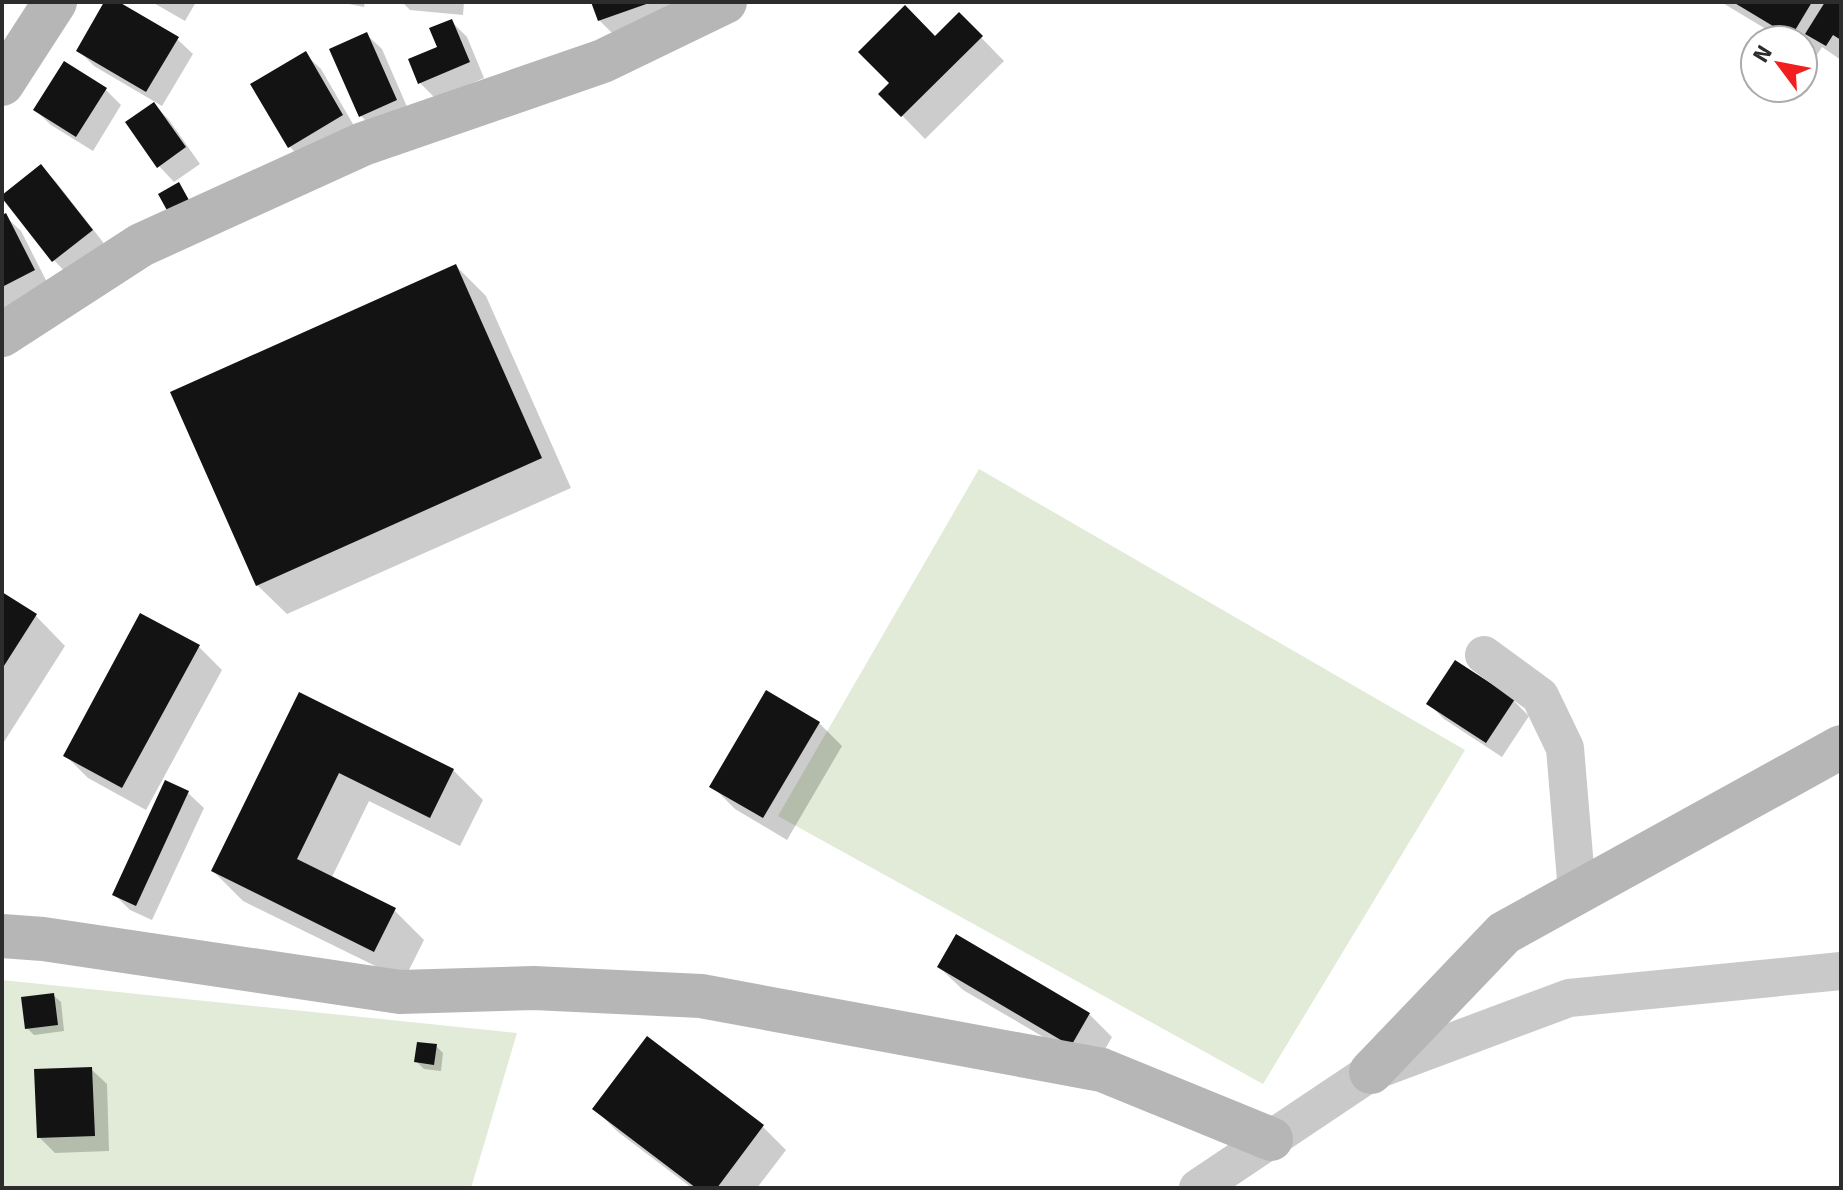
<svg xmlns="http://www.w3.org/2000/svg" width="1843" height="1190" font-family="Signika,sans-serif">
	<rect width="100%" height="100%" fill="#fff"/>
	<path fill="#e1ebd8" d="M979 469 1465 750 1263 1084 778 816Z
		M2 980 517 1033 471 1188H2Z"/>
	<path fill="#0003" d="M106 2H115L177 39 193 54 162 106 94 66 78 50Z
		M152 2H196L185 21Z
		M339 2H365L364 7Z
		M402 2H464L463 15 410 10Z
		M593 2H708L622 43 599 20Z
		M1721 2H1841V60L1822 47 1815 58 1803 51V40H1784Z
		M959 15 1004 61 925 139 881 94Z
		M451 21 467 37 484 78 436 99 420 83 440 48Z
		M366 34 382 49 411 116 376 131 360 115Z
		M305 54 321 69 357 131 305 162 290 147Z
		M64 64 106 90 121 105 93 151 51 125 35 110Z
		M154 104 169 120 200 164 174 182 159 166Z
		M41 167 56 182 106 246 69 276 54 260Z
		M5 216 21 231 49 286 3 309 2 218Z
		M456 266 486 296 571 488 287 614 257 585Z
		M2 594 36 616 65 646 2 745Z
		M199 647 222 670 146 810 88 778 65 755Z
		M300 695 453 770 483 800 460 846 369 801 331 879 394 910 424 940 404 980 243 901 213 871Z
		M1513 700 1529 716 1502 757 1444 719 1429 704Z
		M819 723 842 746 787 840 735 809 712 786Z
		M166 782 188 793 204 808 152 920 130 910 114 894Z
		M939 967 1089 1014 1112 1037 1095 1067 963 990Z
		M53 995 61 1002 64 1031 34 1035 27 1028Z
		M647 1039 763 1127 786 1150 757 1188H692L618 1132 595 1109Z
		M436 1046 443 1053 441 1071 424 1069 417 1062Z
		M91 1069 107 1084 109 1151 55 1153 39 1137Z"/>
	<path fill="#131313" d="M104 2H119L179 37 146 92 76 51Z
		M591 2H652L598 21Z
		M1733 2H1812L1791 37Z
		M1825 2H1841V40L1833 35 1826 46 1805 34Z
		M905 5 935 36 959 12 983 36 901 117 878 94 889 83 858 52Z
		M452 19 470 62 418 84 408 59 437 47 429 28Z
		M367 32 397 100 359 117 329 49Z
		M306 51 343 115 288 148 250 84Z
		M64 61 107 88 76 137 33 110Z
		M154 102 186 147 157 168 125 122Z
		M41 164 93 230 52 262 2 198V195Z
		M179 182 190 202 169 214 158 194Z
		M6 213 35 270 2 287V215Z
		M456 264 542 458 256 586 170 392Z
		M2 592 37 614 2 669Z
		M140 613 200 645 122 788 63 756Z
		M1455 660 1515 699 1486 743 1426 704Z
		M766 690 820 722 763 818 709 787Z
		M299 692 454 769 430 818 339 773 297 859 396 908 374 952 211 871Z
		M165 780 189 791 136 906 112 895Z
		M956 934 1090 1013 1071 1046 937 967Z
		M54 993 58 1025 25 1029 21 997Z
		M647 1036 764 1125 717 1188H696L592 1109Z
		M417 1042 437 1044 434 1065 414 1062Z
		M92 1067 95 1136 37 1138 34 1069Z"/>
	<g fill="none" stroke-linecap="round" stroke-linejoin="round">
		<path stroke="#c9c9c9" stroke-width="38" d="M1484 655 1540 696 1565 748 1577 892
			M1198 1188 1371 1072 1569 998 1841 971"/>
		<path stroke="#b6b6b6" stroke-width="44" d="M2 84 55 2
			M2 335 141 245 363 144 603 61 725 2
			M2 936 43 939 400 992 534 988 701 996 1102 1070 1271 1139
			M1371 1072 1504 933 1841 747"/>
	</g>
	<rect width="1843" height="1190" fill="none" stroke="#2c2c2c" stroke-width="8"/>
	<g transform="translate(1779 64) rotate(302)"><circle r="38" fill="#ffffff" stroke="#ababab" stroke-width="2"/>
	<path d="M0-6L14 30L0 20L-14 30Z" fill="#f11f1f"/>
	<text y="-12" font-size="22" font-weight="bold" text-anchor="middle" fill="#2c2c2c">N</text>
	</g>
</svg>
